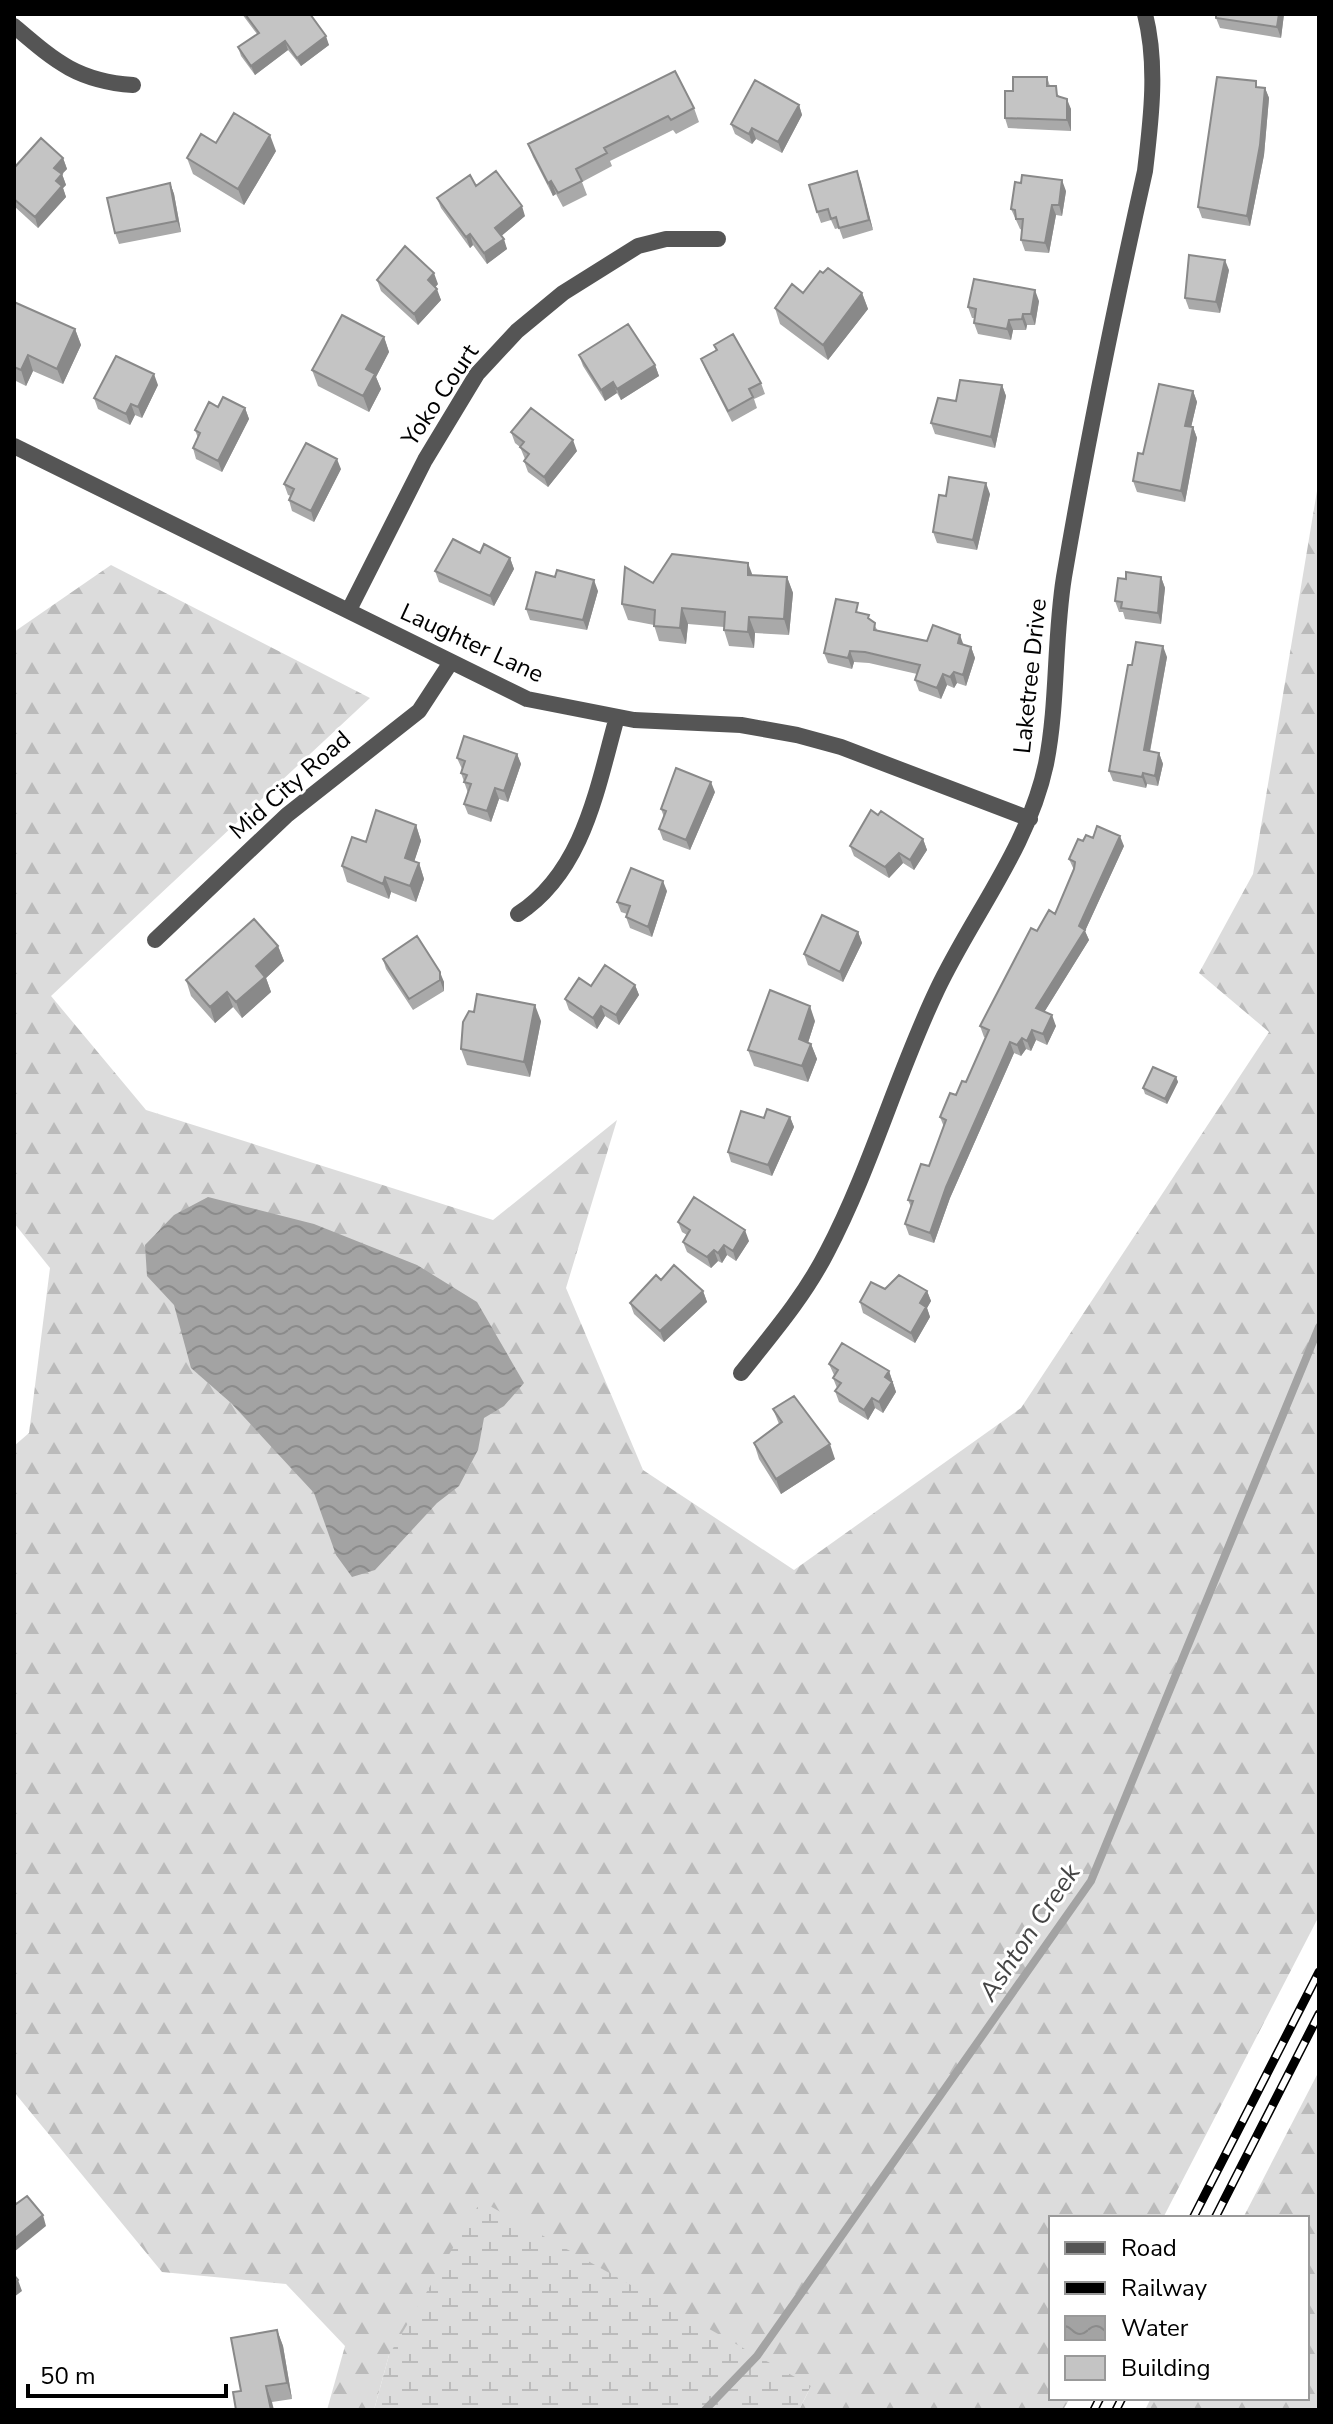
<svg xmlns="http://www.w3.org/2000/svg" width="1333" height="2424" font-family="'Nunito Sans',sans-serif">
	<defs>
		<pattern id="forest-firs" width="22" height="20" patternUnits="userSpaceOnUse" patternTransform="scale(2)"><rect width="22" height="20" fill="#dcdcdc"/><path d="M5 1l3.5 6h-7zM16 11l3.5 6h-7z" fill="#bbb"/></pattern>
		<pattern id="wetland-marsh" width="20" height="14" patternUnits="userSpaceOnUse" patternTransform="scale(2)"><rect width="20" height="14" fill="#dcdcdc"/><path d="M1 5h8M5 5V1M11 12h8M15 12V8" fill="none" stroke="#bbb"/></pattern>
		<pattern id="water-waves" width="16" height="10" patternUnits="userSpaceOnUse" patternTransform="scale(2)"><rect width="16" height="10" fill="#a3a3a3"/><path d="M0 5q4-4 8 0t8 0" fill="none" stroke="#8b8b8b"/></pattern>
	</defs>
	<rect width="100%" height="100%" fill="#fff"/>
	<path fill="url(#forest-firs)" d="M1319 479V1916L1163 2218H1051V2398H1070L1063 2410H799L811 2386 389 2355 374 2410H327L345 2346 286 2284 162 2272 14 2092V1446L29 1433 50 1268 14 1223V632L111 565 370 698 51 996 146 1110 493 1220 617 1120 566 1288 643 1470 794 1570 1021 1408 1269 1032 1199 973 1253 874Z
		M1319 2071V2410H1145L1151 2398H1307V2218H1243Z"/>
	<path fill="url(#wetland-marsh)" d="M481 2201 811 2386 799 2410H374L389 2355Z"/>
	<path fill="url(#water-waves)" d="M208 1197 314 1224 417 1265 477 1302 524 1383 504 1406 484 1418 478 1450 459 1486 437 1503 375 1570 352 1577 336 1555 314 1493 231 1403 191 1368 174 1305 147 1276 145 1245 174 1215Z"/>
	<g fill="none" stroke-linecap="round" stroke-linejoin="round">
		<path stroke="#a3a3a3" stroke-width="8" d="M705 2410 757 2356 1091 1881 1319 1327"/>
		<path stroke="#555" stroke-width="16" d="M14 26C55 61 77 81 133 85
			M14 446 527 699 634 720 741 725 797 735 841 747 1030 819
			M349 610 425 460 477 374 517 331 563 293 638 246 666 239H718
			M518 914C584 871 597 788 617 717
			M155 940 287 815 419 711 451 662
			M741 1373C772 1334 804 1297 827 1252 871 1168 896 1076 937 990 973 914 1028 848 1046 764 1058 704 1054 639 1064 577 1087 442 1115 305 1145 171 1151 120 1158 65 1145 14"/>
		<defs>
			<path id="rail" d="M1193 2218 1319 1972
				M1215 2218 1319 2014
				M1094 2410 1100 2398
				M1116 2410 1122 2398"/>
		</defs>
		<use href="#rail" stroke="#000" stroke-width="9"/>
		<use href="#rail" stroke="#fff" stroke-width="6" stroke-dasharray="18" stroke-linecap="butt"/>
	</g>
	<path fill="#a9a9a9" d="M242 14H310L329 45 301 66 288 50 255 75 241 56 238 47 257 34Z
		M1216 14H1284L1281 38 1220 28 1216 18Z
		M1047 77 1050 86 1071 109V131L1008 128 1005 118 1013 91Z
		M1259 88H1265L1269 98 1264 155 1250 226 1202 218 1198 207Z
		M799 105 802 115 782 153 756 139 752 144 735 134 731 124Z
		M694 108 699 122 676 134 673 130 610 161 612 166 582 182 587 195 563 207 556 194 553 196 533 157 528 144Z
		M276 151 244 205 193 174 187 158Z
		M63 158 67 169 62 174 66 185 63 188 66 197 38 228 14 206V168Z
		M857 171 873 230 843 239 839 228 835 229 831 220 821 223 817 212Z
		M170 183 174 194 181 232 119 244 115 233Z
		M476 186 525 216 501 236 507 249 487 264 473 245 470 248 441 208 437 198Z
		M1066 191 1062 216 1056 215 1049 253 1025 251 1021 240 1022 230 1020 229 1011 209Z
		M1229 270 1220 313 1189 309 1185 298Z
		M377 280 438 284 435 287 441 300 418 325 381 291Z
		M803 293H862L868 309 828 360 780 324 775 308Z
		M1039 301 1035 325H1027L1026 330H1013L1011 340 978 334 974 323 975 318H972L968 307Z
		M14 302 75 329 81 345 63 384 33 371 26 386 14 380Z
		M384 337 389 352 376 377 381 389 369 412 318 386 312 370Z
		M714 345 761 383 765 394 754 399 757 408 732 422 705 369 701 359 716 351Z
		M579 355 655 365 659 376 621 400 617 393 605 401 583 366Z
		M158 385 142 418 135 415 130 425 98 409 94 398Z
		M1002 385 1006 396 995 448 935 434 931 423 956 401Z
		M1193 391 1197 402 1191 427H1193L1197 438 1185 502 1137 492 1133 481 1143 454Z
		M218 407 245 408 249 419 222 472 196 459 193 448 198 438 195 430Z
		M511 432 577 451 548 487 528 472 524 461 525 459 520 447 515 443Z
		M341 469 314 522 292 511 289 500 291 496 288 495 284 484Z
		M990 494 977 550 937 543 933 532 946 496Z
		M480 553 510 558 514 569 494 606 439 582 435 571Z
		M753 575 787 577 793 593 789 635 755 633 754 648 729 646 724 630V627L688 624 686 644 659 641 654 625 628 620 622 604 653 583Z
		M555 577 598 591 587 630 530 620 526 609Z
		M1161 577 1165 588 1161 624 1125 619 1123 612H1119L1115 601 1126 579Z
		M861 613 871 620 878 631 927 641 964 645 971 647 975 658 966 686 957 683 954 688 947 685 941 699 919 691 915 680 917 674 869 663 854 662 852 669 828 663 824 653Z
		M1167 657 1150 752 1159 753 1163 764 1158 786 1147 784 1146 788 1113 781 1109 771 1132 665Z
		M517 754 521 764 508 802 499 799 491 822 468 814 464 804 468 793 461 773 462 769 457 758Z
		M715 792 690 850 663 840 659 829 664 817 661 809Z
		M416 825 421 841 414 862 419 863 424 879 416 902 391 892 389 899 347 882 342 866 366 842Z
		M1093 838 1124 846 1085 931 1089 940 1044 1012 1056 1026 1047 1045 1036 1040 1031 1051 1026 1049 1021 1056 1014 1053 950 1198 934 1243 909 1235 905 1224 911 1207 908 1200 929 1166 944 1127 940 1117 966 1082 986 1038 984 1037 980 1026 1037 931 1055 914 1074 870 1069 859 1083 841Z
		M923 839 927 850 914 870 903 863 889 878 854 856 850 846Z
		M667 891 652 937 630 928 626 917 627 914 621 912 617 902Z
		M858 932 862 943 843 982 808 965 804 954Z
		M417 936 444 982V991L413 1010 386 969 383 959Z
		M278 946 284 961 266 978 271 992 242 1018 233 1007 215 1023 191 996 186 980Z
		M635 985 639 995 619 1025 605 1016 597 1029 569 1010 565 999 591 986Z
		M474 1012 541 1021 530 1077 467 1065 461 1049Z
		M815 1021 808 1043 811 1044 817 1059 808 1082 754 1066 748 1050Z
		M1176 1077 1178 1082 1167 1104 1145 1094 1143 1088Z
		M790 1117 794 1127 772 1176 731 1162 728 1152 764 1118Z
		M678 1222 749 1241 736 1261 727 1255 722 1263 718 1261 711 1268 687 1252 683 1242 687 1235 682 1232Z
		M661 1280 703 1291 707 1302 664 1342 634 1314 630 1303Z
		M885 1289 927 1291 931 1301 927 1308 930 1317 915 1343 863 1313 860 1302Z
		M829 1364 889 1371 896 1392 883 1413 875 1408 868 1420 839 1402 835 1391 837 1388 833 1378 834 1375Z
		M773 1409 835 1459 781 1494 759 1459 754 1443 779 1424Z
		M277 2330 283 2346 292 2399 272 2402 241 2391Z"/>
	<path fill="#898989" d="M1279 14H1284L1281 38 1277 27Z
		M326 36 329 45 301 66 297 58Z
		M285 41 288 50 255 75 251 66Z
		M1265 88 1269 98 1264 155 1250 226 1247 216Z
		M1067 99 1071 109V131L1067 120Z
		M799 105 802 115 782 153 778 142Z
		M752 128 756 139 752 144 749 134Z
		M270 135 276 151 244 205 238 189Z
		M63 158 67 169 62 174 66 185 63 188 66 197 38 228 35 217 56 181 54 168Z
		M857 171 861 182 873 230 869 220Z
		M1062 180 1066 191 1062 216 1059 205Z
		M551 181 556 194 553 196 548 183Z
		M170 183 174 194 181 232 177 221Z
		M1052 205 1056 215 1049 253 1045 243Z
		M522 206 525 216 499 238 495 228Z
		M470 234 473 245 470 248 466 237Z
		M504 239 507 249 487 264 484 253Z
		M1225 260 1229 270 1220 313 1216 302Z
		M434 273 438 284 432 291 428 280Z
		M437 289 441 300 418 325 414 314Z
		M1035 290 1039 301 1035 325 1031 314Z
		M862 293 868 309 828 360 823 345Z
		M1023 314 1027 325 1026 330 1022 319Z
		M1009 320 1013 330 1011 340 1007 329Z
		M75 329 81 345 63 384 57 369Z
		M384 337 389 352 376 377 381 389 369 412 363 396 366 369Z
		M28 355 33 371 26 386 21 370Z
		M655 365 659 376 621 400 617 389Z
		M154 374 158 385 142 418 138 407Z
		M613 382 617 393 605 401 601 390Z
		M1002 385 1006 396 995 448 991 437Z
		M1193 391 1197 402 1189 436 1185 426Z
		M131 404 135 415 130 425 126 414Z
		M245 408 249 419 222 472 218 461Z
		M1193 427 1197 438 1185 502 1181 491Z
		M573 440 577 451 548 487 544 477Z
		M337 459 341 469 314 522 311 511Z
		M986 483 990 494 977 550 973 540Z
		M510 558 514 569 494 606 490 596Z
		M748 563 754 579 748 575Z
		M787 577 793 593 789 635 784 619Z
		M1161 577 1165 588 1161 624 1158 613Z
		M594 580 598 591 587 630 583 620Z
		M682 608 688 624 686 644 680 628Z
		M749 617 755 633 754 648 748 632Z
		M960 635 964 646 958 643Z
		M1163 646 1167 657 1148 761 1144 750Z
		M971 647 975 658 966 686 963 675Z
		M850 651 854 662 852 669 848 658Z
		M954 672 957 683 954 688 950 677Z
		M943 674 947 685 941 699 937 688Z
		M1159 753 1163 764 1158 786 1155 776Z
		M517 754 521 764 508 802 504 791Z
		M1143 773 1147 784 1146 788 1142 777Z
		M711 782 715 792 690 850 686 840Z
		M495 788 499 799 491 822 487 811Z
		M416 825 421 841 410 874 405 858Z
		M1120 836 1124 846 1085 931 1089 940 1040 1019 1036 1008 1079 926Z
		M923 839 927 850 914 870 910 860Z
		M899 853 903 863 889 878 885 867Z
		M419 863 424 879 416 902 410 886Z
		M385 877 391 892 389 899 383 884Z
		M663 881 667 891 652 937 648 927Z
		M858 932 862 943 843 982 840 972Z
		M278 946 284 961 266 978 271 992 242 1018 236 1002 256 966Z
		M440 972 444 982V991L440 980Z
		M635 985 639 995 619 1025 616 1015Z
		M227 992 233 1007 215 1023 210 1007Z
		M535 1005 541 1021 530 1077 524 1062Z
		M601 1006 605 1016 597 1029 593 1018Z
		M810 1006 815 1021 804 1055 799 1039Z
		M1052 1015 1056 1026 1047 1045 1043 1034Z
		M1032 1030 1036 1040 1031 1051 1027 1041Z
		M1022 1038 1026 1049 1021 1056 1017 1045Z
		M1010 1042 1014 1053 950 1198 934 1243 930 1233 946 1187Z
		M811 1044 817 1059 808 1082 802 1066Z
		M1176 1077 1178 1082 1167 1104 1165 1099Z
		M790 1117 794 1127 772 1176 768 1165Z
		M745 1230 749 1241 736 1261 733 1251Z
		M724 1245 727 1255 722 1263 718 1253Z
		M714 1250 718 1261 711 1268 707 1257Z
		M703 1291 707 1302 664 1342 660 1331Z
		M927 1291 931 1301 927 1308 930 1317 915 1343 911 1333 920 1303Z
		M889 1371 896 1392 883 1413 879 1402 885 1377Z
		M872 1398 875 1408 868 1420 864 1410Z
		M830 1444 835 1459 781 1494 776 1479Z
		M43 2215 46 2226 14 2252V2239Z
		M18 2280 22 2291 14 2297V2284Z
		M277 2330 283 2346 292 2399 287 2383Z
		M266 2386 272 2402 274 2410H271Z"/>
	<path fill="#c4c4c4" stroke="#898989" stroke-width="2" d="M245 14H310L326 36 297 58 285 41 251 66 238 47 259 33Z
		M1216 14H1279L1277 27 1216 18Z
		M675 71 694 108 671 120 668 116 604 148 607 153 576 169 582 181 558 193 551 181 548 183 528 144Z
		M1013 77H1047V86H1056L1057 96 1067 99V120L1005 118V91H1013Z
		M1217 77 1256 81V87L1265 88 1260 145 1247 216 1198 207Z
		M755 80 799 105 778 142 752 128 749 134 731 124Z
		M234 113 270 135 238 189 187 158 201 134 216 143Z
		M41 138 63 158 54 168 62 174 56 181 62 186 35 217 14 199V168Z
		M496 171 522 206 495 228 504 239 484 253 470 234 466 237 437 198 470 175 476 186Z
		M857 171 869 220 839 228 836 217 831 219 828 209 817 212 809 185Z
		M1022 175 1062 180 1059 205H1052L1045 243 1021 240 1023 219H1016L1015 210 1011 209 1015 182 1021 183Z
		M170 183 177 221 115 233 107 198Z
		M405 246 434 273 428 280 437 289 414 314 377 280Z
		M1189 255 1225 260 1216 302 1185 298Z
		M828 268 862 293 823 345 775 308 792 284 803 293 820 271 823 273Z
		M974 279 1035 290 1031 314H1023L1022 319 1009 320 1007 329 974 323 976 309 968 307Z
		M14 302 75 329 57 369 28 355 21 370 14 367Z
		M342 315 384 337 366 369 375 374 363 396 312 370Z
		M628 324 655 365 617 389 613 382 601 390 579 355Z
		M733 334 761 383 749 389 753 397 728 411 701 359 717 350 714 345Z
		M116 356 154 374 138 407 131 404 126 414 94 398Z
		M960 380 1002 385 991 437 931 423 938 398 956 401Z
		M1159 384 1193 391 1185 426 1193 427 1181 491 1133 481 1138 453 1143 454Z
		M223 397 245 408 218 461 193 448 200 433 195 430 209 402 218 407Z
		M531 408 573 440 544 477 524 461 529 454 520 447 524 442 511 432Z
		M306 443 337 459 311 511 289 500 294 489 284 484Z
		M949 477 986 483 973 540 933 532 939 495 946 496Z
		M453 539 480 553 484 544 510 558 490 596 435 571Z
		M672 554 748 563V575L787 577 784 619 749 617 748 632 724 630 725 612 682 608 680 628 654 626 655 610 622 604 625 567 653 583Z
		M557 570 594 580 583 620 526 609 536 572 555 577Z
		M1126 572 1161 577 1158 613 1121 608 1122 602 1115 601 1118 578 1126 579Z
		M836 599 858 603 856 612 869 615 868 618 875 623 874 630 927 641 933 625 960 635 958 643 971 647 963 675 954 672 950 677 943 674 937 688 915 680 920 665 865 652 850 651 848 658 824 653Z
		M1136 642 1163 646 1144 750 1159 753 1155 776 1143 773 1142 777 1109 771 1128 665H1132Z
		M464 736 517 754 504 791 495 788 487 811 464 804 471 784 464 782 467 775 461 773 465 761 457 758Z
		M676 768 711 782 686 840 659 829 666 811 661 809Z
		M376 810 416 825 405 858 419 863 410 886 385 877 383 884 342 866 352 837 366 842Z
		M871 810 878 815 881 811 923 839 910 860 899 853 885 867 850 846Z
		M1097 826 1120 836 1079 926 1085 930 1036 1008 1052 1015 1043 1034 1032 1030 1027 1041 1022 1038 1017 1045 1010 1042 946 1187 930 1233 905 1224 913 1201 908 1200 921 1164 929 1166 946 1120 940 1117 950 1093 956 1095 962 1081 966 1082 989 1030 980 1026 1031 928 1037 931 1049 910 1055 914 1074 869 1075 862 1069 859 1078 839 1083 841 1086 835 1093 838Z
		M631 868 663 881 648 927 626 917 630 906 617 902Z
		M822 915 858 932 840 972 804 954Z
		M254 919 278 946 256 966 265 977 236 1002 227 992 210 1007 186 980Z
		M417 936 440 972V980L409 999 383 959Z
		M605 965 635 985 616 1015 601 1006 593 1018 565 999 579 978 591 986Z
		M770 990 810 1006 799 1039 811 1044 802 1066 748 1050Z
		M477 994 535 1005 524 1062 461 1049 463 1022 469 1011 474 1012Z
		M1153 1067 1176 1077 1165 1099 1143 1088Z
		M767 1109 790 1117 768 1165 728 1152 741 1111 764 1118Z
		M694 1197 745 1230 733 1251 724 1245 718 1253 714 1250 707 1257 683 1242 690 1230 678 1222Z
		M674 1265 703 1291 660 1331 630 1303 656 1275 661 1280Z
		M899 1275 927 1291 920 1303 926 1307 911 1333 860 1302 871 1282 885 1289Z
		M842 1343 889 1371 885 1377 892 1382 879 1402 872 1398 864 1410 835 1391 841 1383 833 1378 838 1370 829 1364Z
		M794 1396 830 1444 776 1479 754 1443 782 1422 773 1409Z
		M27 2196 43 2215 14 2239V2201L16 2204Z
		M14 2275 18 2280 14 2284Z
		M277 2330 287 2383 266 2386 271 2410H236L233 2392 241 2391 231 2338Z"/>
	<g text-anchor="middle" stroke-width="6" stroke-linejoin="round" paint-order="stroke">
		<g font-size="24" fill="#000" stroke="#fff">
			<text transform="translate(440 395) rotate(-56)" y="8">Yoko Court</text>
			<text transform="translate(472 643) rotate(25)" y="8">Laughter Lane</text>
			<text transform="translate(1030 676) rotate(-84)" y="8">Laketree Drive</text>
			<text transform="translate(290 785) rotate(-41)" y="8">Mid City Road</text>
		</g>
		<g font-size="26" font-style="italic" fill="#444" stroke="#fff">
			<text transform="translate(1029 1932) rotate(-56)" y="9">Ashton Creek</text>
		</g>
	</g>
	<rect width="1333" height="2424" fill="none" stroke="#000000" stroke-width="32"/>
	<rect x="1049" y="2216" width="260" height="184" fill="#ffffff" stroke="#999999" stroke-width="2"/>
	<rect x="1065" y="2242" width="40" height="12" fill="#555555" stroke="#999999" stroke-width="2"/>
	<text x="1121" y="2256" font-size="24" fill="#000000">Road</text>
	<rect x="1065" y="2282" width="40" height="12" fill="#000000" stroke="#999999" stroke-width="2"/>
	<text x="1121" y="2296" font-size="24" fill="#000000">Railway</text>
	<rect x="1065" y="2316" width="40" height="24" fill="url(#water-waves)" stroke="#999999" stroke-width="2"/>
	<text x="1121" y="2336" font-size="24" fill="#000000">Water</text>
	<rect x="1065" y="2356" width="40" height="24" fill="#c4c4c4" stroke="#999999" stroke-width="2"/>
	<text x="1121" y="2376" font-size="24" fill="#000000">Building</text>
	<path d="M28 2384v12h198v-12" fill="none" stroke="#000000" stroke-width="4"/>
	<text x="40" y="2384" font-size="24" fill="#000000" stroke="#ffffff" stroke-width="6" paint-order="stroke">50 m</text>
</svg>
